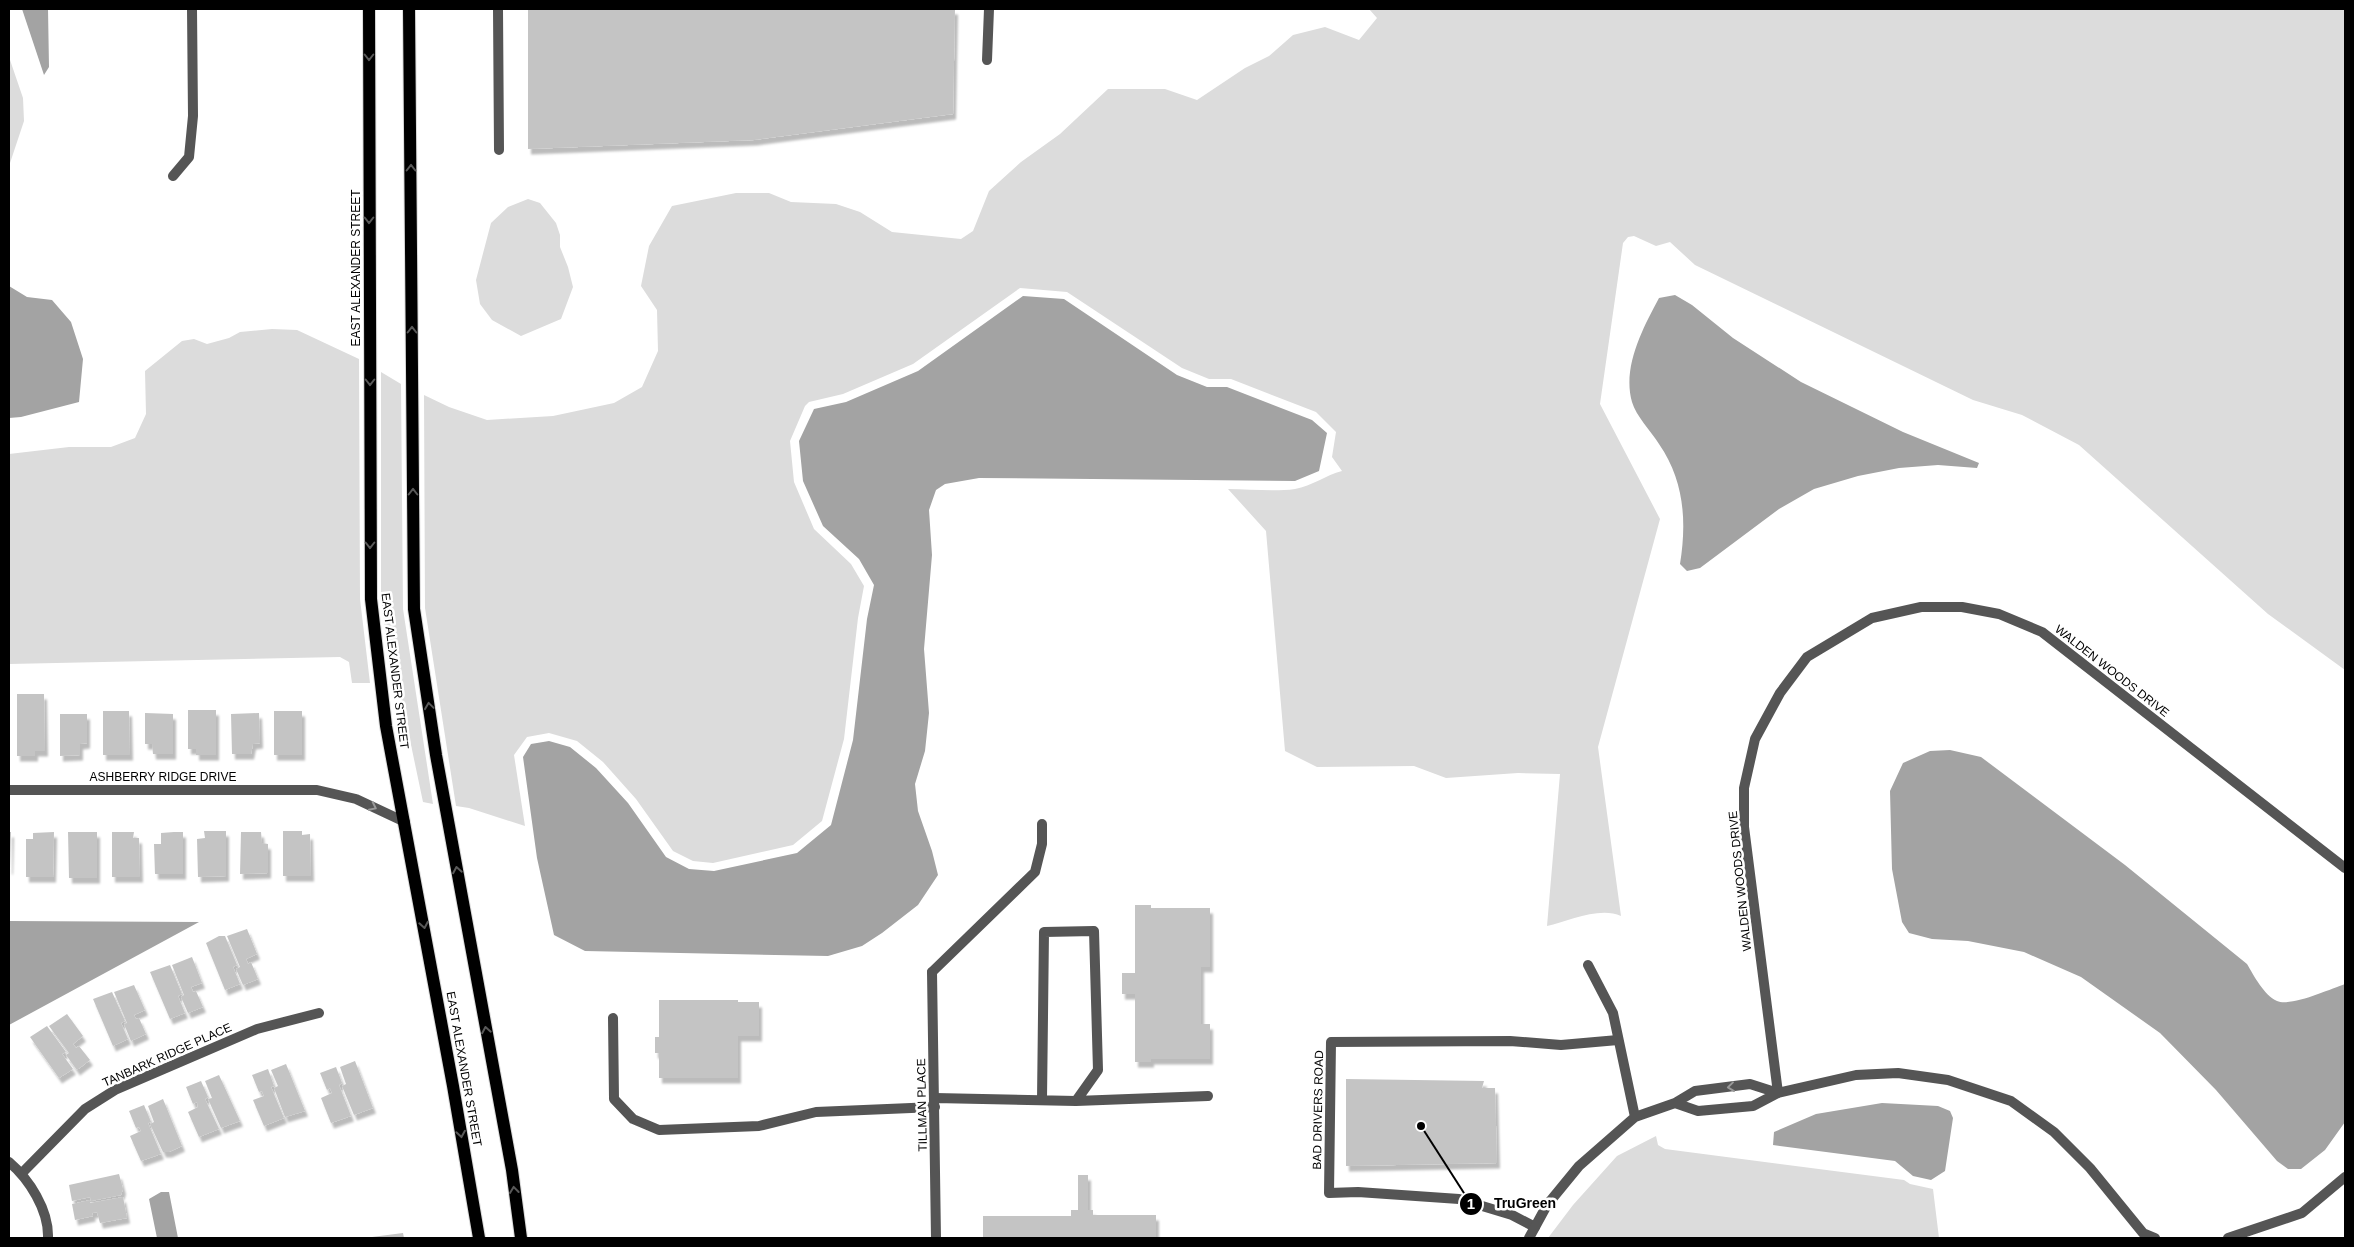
<svg xmlns="http://www.w3.org/2000/svg" width="2354" height="1247" font-family="Arial,sans-serif">
	<defs>
		<filter id="shadow"><feDropShadow dx="3" dy="5.5" stdDeviation="1" flood-color="#0004"/></filter>
	</defs>
	<rect width="100%" height="100%" fill="#fff"/>
	<path fill="#dcdcdc" d="M1369 9H2345V670L2268 614 2079 445 2022 415 1973 400 1695 265 1670 242 1656 246 1634 236 1628 237 1623 243 1600 404 1660 519 1598 747 1621 916C1600 906 1568 921 1547 926L1560 774 1518 773 1446 778 1414 766 1317 767 1285 751 1266 531 1228 489C1250 489 1274 492 1295 489 1312 486 1326 475 1342 471L1332 457 1336 432 1316 412 1231 379H1209L1182 368 1067 292 1020 288 913 364 843 394 809 402 805 406 790 441 794 482 814 529 851 564 864 586 858 618 844 739 822 821 793 845 713 863 693 861 673 851 636 799 603 762 577 741 549 733 527 737 514 755 525 826 469 808 456 806 425 608 424 395 449 407 487 420 553 416 614 403 642 387 658 351 657 310 641 286 649 246 672 206 736 193H769L791 202 836 204 860 212 892 232 961 239 973 231 989 191 1021 162 1060 134 1108 89H1165L1197 100 1245 68 1269 56 1293 35 1325 27 1359 40 1377 18Z
		M9 57 23 98 24 121 9 166Z
		M528 199 540 203 556 223 560 235V247L568 267 573 287 561 319 521 336 492 320 480 304 476 280 491 223 508 207Z
		M272 329 297 330 359 359 360 599 370 683H352L349 662 340 657 9 664V454L69 447H111L135 438 146 414 145 371 182 341 194 339 207 344 229 338 240 332Z
		M381 372 401 384 403 609 433 804 423 802 398 683H392L381 598Z
		M1656 1136 1658 1145 1665 1149 1904 1180 1910 1184 1933 1189 1939 1238H1548L1573 1205 1617 1156Z"/>
	<path fill="#a3a3a3" d="M22 9H48L49 67 44 75Z
		M9 286 27 297 52 300 71 322 83 359 79 402 21 417 9 418Z
		M1675 295 1692 305 1733 338 1801 382 1903 432 1979 463 1977 468 1938 465 1899 468 1858 476 1814 489 1779 509 1700 568 1687 571 1680 564C1687 521 1684 480 1659 444 1651 431 1636 416 1632 402 1622 367 1643 328 1659 298Z
		M1023 296 1064 299 1177 375 1207 387H1227L1312 420 1327 433 1319 471 1295 481 979 478 945 484 936 490 929 510 932 555 924 649 929 713 925 751 915 784 918 811 932 851 938 875 918 905 882 933 862 946 828 956 585 951 554 935 537 858 523 757 531 744 549 741 570 747 596 768 628 803 666 857 689 869 714 871 797 853 831 825 853 740 867 619 874 585 859 559 823 526 803 481 799 441 814 409 846 402 918 371Z
		M1950 750 1981 757 2125 865 2247 964C2254 976 2264 995 2277 1001 2291 1007 2330 989 2345 984V1122L2325 1150 2301 1169H2288L2277 1161 2216 1090 2160 1033 2081 977 2024 952 1968 941 1932 939 1909 933 1902 922 1892 869 1890 791 1903 763 1930 751Z
		M9 921 199 922 9 1025Z
		M1882 1103 1938 1106 1950 1111 1953 1118 1945 1171 1931 1180 1913 1176 1895 1161 1773 1145 1774 1132 1816 1114Z
		M161 1192H169L178 1238H157L149 1199Z"/>
	<path fill="#c4c4c4" filter="url(#shadow)" d="M528 9H955L953 114 754 140 528 149Z
		M17 694H44L45 751H35V756H17Z
		M188 710H216V755H196V749H188Z
		M103 711H129L130 755H103Z
		M274 711H302V755H274Z
		M145 713 173 714V754H153L152 744H145Z
		M259 713 260 743 253 744 251 754H232L231 714Z
		M60 714H87V743L80 744V755L60 756Z
		M204 831H226V876L198 877 197 839 205 838Z
		M283 831H302V835L310 834 311 876H283Z
		M9 832H11L10 869H9Z
		M54 832 53 877H26V839H33V833Z
		M68 832H97V878H69Z
		M112 832H134L133 838H139L140 877H112Z
		M174 832H183V874H155L154 844H161V833Z
		M241 832H261L262 843 268 844V873L240 874Z
		M1135 905H1151V908H1210V967H1201V1024H1210V1059H1151V1062H1135V994H1122V973H1135Z
		M247 929 257 954 246 959 248 964 251 962 258 979 243 985 236 969 240 967 227 936Z
		M219 936H225L237 965 233 967 240 984 225 990 206 943Z
		M192 957 202 983 191 987 193 992 196 991 203 1007 188 1013 181 997 184 995 172 965Z
		M170 965 182 994 178 996 185 1013 170 1019 150 972Z
		M134 985 145 1010 134 1015 136 1019 139 1018 146 1034 131 1041 124 1024 127 1023 114 992Z
		M112 992 125 1021 121 1023 128 1039 113 1046 93 999Z
		M659 1000H738V1002H759V1036H738V1078H659V1053H655V1037H659Z
		M67 1014 83 1036 73 1044 76 1048 79 1046 90 1060 77 1070 66 1055 69 1053 49 1026Z
		M47 1026 66 1052 62 1054 73 1069 59 1078 30 1037Z
		M355 1061 373 1108 354 1115 342 1086 346 1084 340 1067Z
		M286 1064 305 1111 285 1117 274 1088 278 1086 271 1070Z
		M336 1067 342 1083 339 1085 351 1116 331 1123 321 1098 332 1093 330 1088 327 1090 320 1073Z
		M268 1069 274 1086 271 1087 284 1118 264 1126 253 1100 264 1096 262 1091 259 1092 252 1075Z
		M219 1075 240 1121 221 1128 208 1099 212 1098 205 1081Z
		M1346 1079 1484 1081 1482 1088H1495L1497 1163 1346 1166Z
		M201 1081 208 1097 205 1099 219 1129 199 1137 188 1112 198 1107 197 1102 193 1104 186 1087Z
		M163 1099 182 1146 169 1152H163L150 1124 154 1122 148 1106Z
		M144 1105 151 1122 148 1123 161 1154 141 1161 130 1136 141 1131 139 1127 136 1128 129 1111Z
		M119 1174 123 1189 121 1195 91 1201 90 1197 72 1201 69 1185Z
		M1078 1175H1088V1210H1093V1215H1156V1238H983V1216H1071V1210H1078Z
		M123 1197 127 1218 100 1223 97 1212 92 1213 93 1216 75 1220 72 1204 90 1200V1203Z
		M403 1233 404 1238H372V1237Z"/>
	<g fill="none" stroke-linecap="round" stroke-linejoin="round">
		<defs>
			<path id="primary" d="M369 9 371 599 386 726 453 1086 479 1238
				M409 9 414 609 436 755 512 1170 521 1238"/>
		</defs>
		<use href="#primary" stroke="#dbdbdb" stroke-width="14"/>
		<path stroke="#555" stroke-width="10" d="M498 9 499 150
			M987 60 989 9
			M932 972 1035 872 1042 844V824
			M613 1018 614 1099 633 1119 659 1130 759 1126 816 1112 935 1107
			M935 1098 1076 1101 1098 1070 1094 931 1044 932 1042 1100
			M1076 1101 1208 1096
			M1535 1227 1512 1215 1459 1199 1358 1192 1329 1193 1331 1042 1510 1041 1561 1045 1618 1040"/>
		<path stroke="#555" stroke-width="10" d="M173 176 189 157 193 116 192 9
			M9 790H317L356 799 405 822
			M1588 965 1613 1013 1635 1117
			M932 972 936 1238
			M1675 1103 1698 1111 1753 1106 1778 1093
			M9 1162C29 1179 49 1210 48 1238
			M22 1173 85 1109 115 1090 257 1029 319 1013
			M1529 1238 1547 1205 1579 1166 1635 1117 1675 1103 1695 1091 1750 1084 1778 1093
			M2155 1238 2143 1233 2090 1168 2054 1132 2011 1101 1948 1080 1898 1073 1856 1075 1778 1093 1744 827V788L1755 739 1780 693 1807 657 1872 618 1921 607H1962L1999 614 2042 632 2345 868
			M2228 1238 2302 1213 2345 1177"/>
		<use href="#primary" stroke="#000" stroke-width="12"/>
	</g>
	<defs><path id="oneway-chevron" d="M-2-3.5L2.5 0L-2 3.5" fill="none" stroke-width="1.6" stroke-linecap="round" stroke-linejoin="round" transform="scale(1.25)"/></defs>
	<g stroke="#595959">
		<use href="#oneway-chevron" transform="translate(369 57) rotate(90)"/>
		<use href="#oneway-chevron" transform="translate(411 168) rotate(-90)"/>
		<use href="#oneway-chevron" transform="translate(369 220) rotate(90)"/>
		<use href="#oneway-chevron" transform="translate(412 330) rotate(-90)"/>
		<use href="#oneway-chevron" transform="translate(370 382) rotate(90)"/>
		<use href="#oneway-chevron" transform="translate(413 492) rotate(-90)"/>
		<use href="#oneway-chevron" transform="translate(370 545) rotate(90)"/>
		<use href="#oneway-chevron" transform="translate(429 706) rotate(-98)"/>
		<use href="#oneway-chevron" transform="translate(457 870) rotate(-100)"/>
		<use href="#oneway-chevron" transform="translate(424 925) rotate(80)"/>
		<use href="#oneway-chevron" transform="translate(486 1030) rotate(-100)"/>
		<use href="#oneway-chevron" transform="translate(461 1134) rotate(81)"/>
		<use href="#oneway-chevron" transform="translate(514 1190) rotate(-97)"/>
	</g>
	<g stroke="#999">
		<use href="#oneway-chevron" transform="translate(373 807) rotate(26)"/>
		<use href="#oneway-chevron" transform="translate(1731 1087) rotate(173)"/>
	</g>
	<g text-anchor="middle" stroke-width="5" stroke-linejoin="round" paint-order="stroke">
		<g font-size="12" fill="#000" stroke="#fff">
			<text transform="translate(356 268) rotate(-90)" y="4">EAST ALEXANDER STREET</text>
			<text transform="translate(395 671) rotate(83)" y="4">EAST ALEXANDER STREET</text>
			<text transform="translate(2112 671) rotate(38)" y="4">WALDEN WOODS DRIVE</text>
			<text x="163" y="781">ASHBERRY RIDGE DRIVE</text>
			<text transform="translate(1740 881) rotate(-96)" y="4">WALDEN WOODS DRIVE</text>
			<text transform="translate(167 1055) rotate(-24)" y="4">TANBARK RIDGE PLACE</text>
			<text transform="translate(464 1069) rotate(80)" y="4">EAST ALEXANDER STREET</text>
			<text transform="translate(922 1105) rotate(-91)" y="4">TILLMAN PLACE</text>
			<text transform="translate(1318 1110) rotate(-89)" y="4">BAD DRIVERS ROAD</text>
		</g>
	</g>
	<path fill="none" stroke="#000" stroke-width="2" d="M1421 1126L1471 1204"/>
	<g fill="#000" stroke="#fff" stroke-width="2">
		<circle cx="1421" cy="1126" r="5"/>
		<circle cx="1471" cy="1204" r="12"/>
	</g>
	<g font-size="15" text-anchor="middle" font-weight="bold" fill="#fff">
		<text x="1471" y="1209">1</text>
	</g>
	<g font-size="14" text-anchor="middle" font-weight="bold" fill="#000" stroke="#fff" stroke-width="5" stroke-linejoin="round" paint-order="stroke">
		<text x="1525" y="1208">TruGreen</text>
	</g>
	<rect width="2354" height="1247" fill="none" stroke="#000000" stroke-width="20"/>
</svg>
